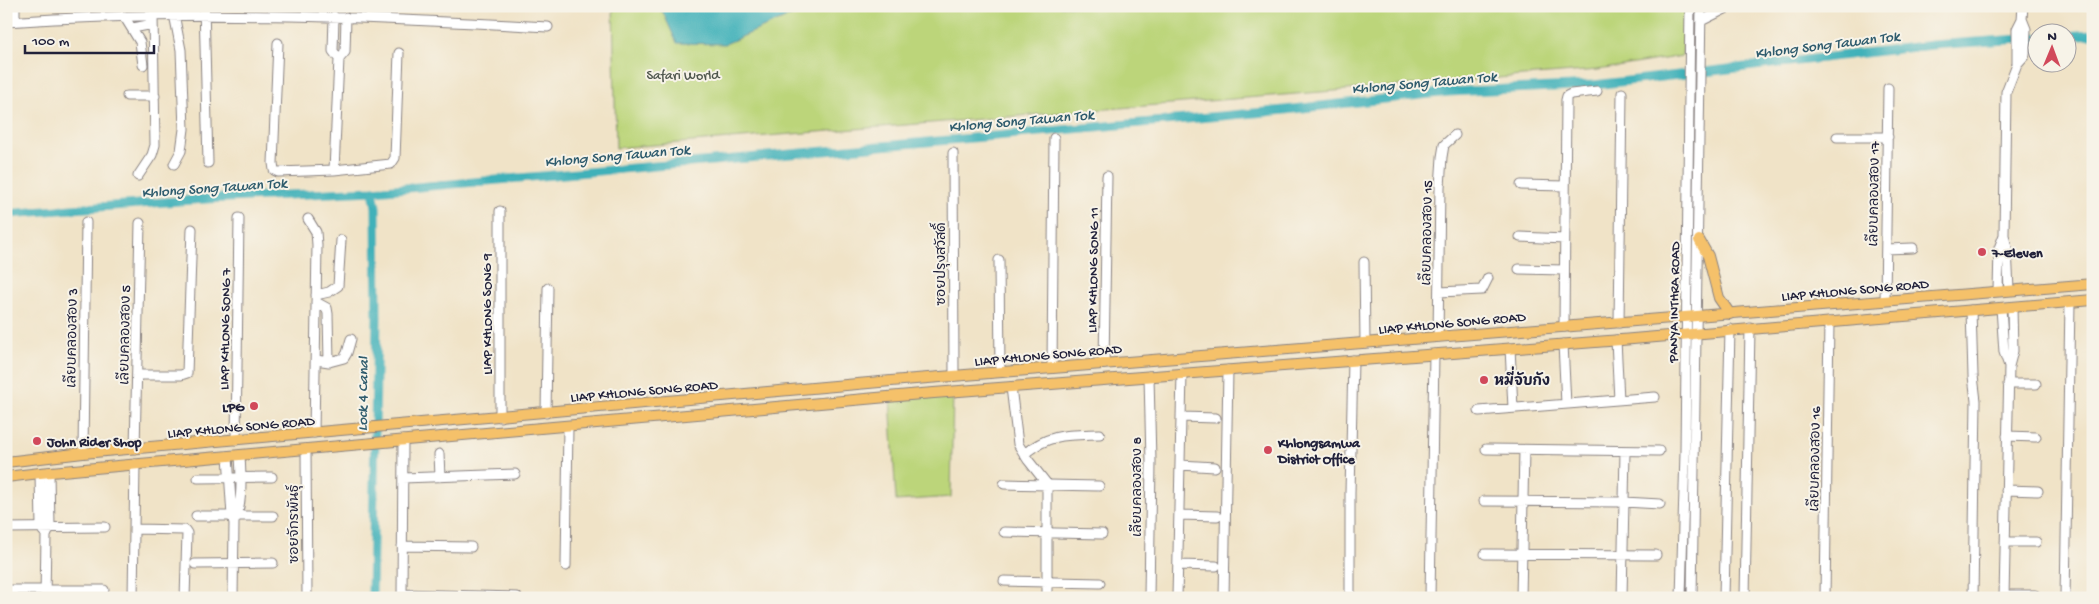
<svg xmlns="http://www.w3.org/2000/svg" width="2099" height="604" font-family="'Gochi Hand','Playpen Sans Thai',sans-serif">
	<rect width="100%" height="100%" fill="#f7f3e8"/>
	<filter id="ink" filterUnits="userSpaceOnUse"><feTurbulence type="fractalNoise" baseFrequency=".02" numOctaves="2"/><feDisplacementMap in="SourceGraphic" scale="10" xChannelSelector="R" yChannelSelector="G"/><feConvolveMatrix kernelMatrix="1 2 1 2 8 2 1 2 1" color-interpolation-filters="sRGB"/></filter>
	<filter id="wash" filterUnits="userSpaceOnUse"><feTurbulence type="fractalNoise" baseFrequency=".0096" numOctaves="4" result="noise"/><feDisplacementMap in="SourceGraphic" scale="20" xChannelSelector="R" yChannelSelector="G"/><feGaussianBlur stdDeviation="1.12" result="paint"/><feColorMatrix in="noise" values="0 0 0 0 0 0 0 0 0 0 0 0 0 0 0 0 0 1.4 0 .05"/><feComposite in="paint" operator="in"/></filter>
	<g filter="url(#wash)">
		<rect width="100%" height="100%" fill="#f0e3c7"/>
		<path fill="#bcd57a" stroke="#6f7c5a" d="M613 6H1685L1682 56 1598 70 616 148Z
			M953 391 951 497 896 501 890 397Z"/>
		<path fill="#41b1b9" stroke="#326a7a" d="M660 6H813L725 44 677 43Z"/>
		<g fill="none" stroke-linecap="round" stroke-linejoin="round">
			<path stroke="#41b1b9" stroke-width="9" d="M2066 36 2093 34
				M6 214 205 199 373 191 1266 112 1448 92 1594 85 1932 45 2036 38
				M372 598 377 317 376 207 373 191"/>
		</g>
	</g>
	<g filter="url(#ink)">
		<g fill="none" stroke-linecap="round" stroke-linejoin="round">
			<defs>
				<path id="minor" d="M15 6V21
					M204 6 208 163
					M124 16 140 42 143 65
					M334 16 333 51 339 59
					M1701 21 1731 6
					M6 22C187 9 367 17 548 27
					M133 28 153 24
					M278 43 273 163 274 170 278 172 334 170 391 164 395 158 399 53
					M2017 64V29L2022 19
					M127 96H155
					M1837 137H1888
					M953 153 954 376
					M174 164 181 151 184 129 181 50 174 14
					M334 170 339 59 345 52 346 17
					M138 176 152 155 155 145 153 15
					M1521 185 1565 186
					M308 219 316 232 317 245 314 433
					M1520 237 1564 239
					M1886 249 1913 248
					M999 260 1000 372
					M1364 262 1365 343
					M1519 269 1564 270
					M2009 290 2007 248 2004 235 2006 92 2017 64 2025 55 2026 29 2022 19 2023 6
					M1998 291 1999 248 2004 235
					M1439 292 1482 290 1488 278
					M316 295 329 292 338 286 341 240
					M1885 300 1888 88
					M2001 308 2004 352 2009 366
					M1971 310 1973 376 1976 401 1973 598
					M1619 323 1622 93
					M1564 327 1566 100 1567 96 1571 94 1597 91
					M1438 337 1440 187 1442 157 1444 145 1455 135
					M1616 340 1619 400
					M1563 344 1566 404
					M1510 348 1513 408
					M316 360 329 362 328 314 327 308 316 302
					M329 362 344 358 347 353 351 339
					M1104 364 1107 176
					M1052 368 1054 138
					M137 375H181L187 373 192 229
					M2008 384H2036
					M1011 387 1018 444 1028 460 1047 484V598
					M1479 411 1655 397
					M546 413 548 288
					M500 417V211
					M1181 417 1216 418
					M2007 436 2036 437
					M236 440 239 218
					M135 449 140 223
					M306 449 307 598
					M1486 449 1659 451
					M83 453 86 222
					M439 454 440 477
					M1024 454C1050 433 1068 435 1100 434
					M228 456 232 516 234 523 233 598
					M1180 465 1215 467
					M40 473 41 527 43 531
					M198 478 272 477
					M403 478 515 474
					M1004 484 1099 486
					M2006 490 2038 491
					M1484 501 1624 502 1660 504
					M1179 515 1217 516
					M196 516H273
					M235 520C243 504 241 473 240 455
					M6 528 105 527
					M134 529 185 530 187 533 185 598
					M1004 532 1102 534
					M2005 542H2036
					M402 546 471 547
					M1485 554 1656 555
					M195 564 273 563
					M1178 565 1216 566
					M566 566 568 426
					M1004 581 1100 583
					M6 590H104
					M402 594 517 597
					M2004 595H2035
					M45 598 46 536 50 527 49 472
					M133 598 135 464
					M402 598 403 440
					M1149 598 1151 462 1149 376
					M1177 598 1182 373
					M1224 598 1228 370
					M1350 598V493L1353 360
					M1430 598 1434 354
					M1521 598 1524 450
					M1622 598 1625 451
					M1681 598 1685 452 1690 6
					M1692 598 1701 6
					M1724 598 1730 329
					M1745 598 1750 328
					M1825 598 1829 322
					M2004 598 2009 366 2013 351 2012 307
					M2065 598 2070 302"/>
				<path id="major" d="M1699 240 1708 256 1719 298 1730 314
					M6 462 83 453 891 381 2093 284
					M6 477 40 473 921 394 1621 340 2093 300"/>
			</defs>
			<use href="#minor" stroke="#898281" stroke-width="11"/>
			<use href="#major" stroke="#898281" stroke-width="12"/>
			<use href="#minor" stroke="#fff" stroke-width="9"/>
			<use href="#major" stroke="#f5c16b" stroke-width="10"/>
		</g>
	</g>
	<g fill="#d1495b" stroke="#f7f3e8" stroke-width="2">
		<circle cx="1982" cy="252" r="5"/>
		<circle cx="1484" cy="380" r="5"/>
		<circle cx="254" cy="406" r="5"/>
		<circle cx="37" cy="441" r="5"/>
		<circle cx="1268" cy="450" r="5"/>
	</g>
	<g text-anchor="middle" stroke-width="4" stroke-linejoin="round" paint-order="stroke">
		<g font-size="14" fill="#50584e" stroke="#f7f3e8">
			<text x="683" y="79">Safari World</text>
		</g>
		<g font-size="14" fill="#22223b" stroke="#f7f3e8">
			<text transform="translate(1873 194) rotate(-89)" y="5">เลียบคลองสอง 17</text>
			<text transform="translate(1426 233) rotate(-89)" y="5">เลียบคลองสอง 15</text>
			<text transform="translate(940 264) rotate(-90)" y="5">ซอยปรุงสวัสดิ์</text>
			<text transform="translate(1092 270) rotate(-89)" y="5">LIAP KHLONG SONG 11</text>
			<text transform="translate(1855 289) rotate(-5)" y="5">LIAP KHLONG SONG ROAD</text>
			<text transform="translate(1673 302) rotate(-89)" y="5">PANYA INTHRA ROAD</text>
			<text transform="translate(486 314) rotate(-90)" y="5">LIAP KHLONG SONG 9</text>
			<text transform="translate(1452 322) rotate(-5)" y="5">LIAP KHLONG SONG ROAD</text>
			<text transform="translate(224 329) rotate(-89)" y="5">LIAP KHLONG SONG 7</text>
			<text transform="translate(124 335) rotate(-89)" y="5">เลียบคลองสอง 5</text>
			<text transform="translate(71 338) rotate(-89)" y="5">เลียบคลองสอง 3</text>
			<text transform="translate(1048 354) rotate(-5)" y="5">LIAP KHLONG SONG ROAD</text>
			<text transform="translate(644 390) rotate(-5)" y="5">LIAP KHLONG SONG ROAD</text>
			<text transform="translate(241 426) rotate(-5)" y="5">LIAP KHLONG SONG ROAD</text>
			<text transform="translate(1814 459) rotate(-89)" y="5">เลียบคลองสอง 16</text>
			<text transform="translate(1136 487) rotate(-90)" y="5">เลียบคลองสอง 8</text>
			<text transform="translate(293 524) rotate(-90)" y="5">ซอยจักรพันธุ์</text>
		</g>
		<g font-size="14" font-weight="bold" fill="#22223b" stroke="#f7f3e8" text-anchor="start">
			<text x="1992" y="257">7-Eleven</text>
			<text x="1494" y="385">หมี่จับกัง</text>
			<text x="244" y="411" text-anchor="end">LPG</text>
			<text x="47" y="446">John Rider Shop</text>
			<text x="1278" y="447">Khlongsamwa<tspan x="1278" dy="16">District Office</tspan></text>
		</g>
		<g font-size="15" font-style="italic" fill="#2e5b6d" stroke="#f7f3e8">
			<text transform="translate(1827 44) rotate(-7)" y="5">Khlong Song Tawan Tok</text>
			<text transform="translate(1424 82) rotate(-5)" y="5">Khlong Song Tawan Tok</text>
			<text transform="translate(1021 120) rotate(-5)" y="5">Khlong Song Tawan Tok</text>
			<text transform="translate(617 155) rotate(-5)" y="5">Khlong Song Tawan Tok</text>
			<text transform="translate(214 187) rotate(-4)" y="5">Khlong Song Tawan Tok</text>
			<text transform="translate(362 394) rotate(-89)" y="5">Lock 4 Canal</text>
		</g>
	</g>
	<rect width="2099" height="604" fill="none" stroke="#f7f3e8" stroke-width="25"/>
	<g transform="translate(2052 48) rotate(1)"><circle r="24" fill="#f7f3e8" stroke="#a29fa3"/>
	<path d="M0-4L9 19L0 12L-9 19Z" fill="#d1495b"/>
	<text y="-8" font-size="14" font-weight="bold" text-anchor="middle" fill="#22223b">N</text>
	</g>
	<path d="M25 45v8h129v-8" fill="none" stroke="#22223b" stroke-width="2.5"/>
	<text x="32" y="45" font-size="15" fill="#22223b" stroke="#f7f3e8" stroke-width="4" paint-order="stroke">100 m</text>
</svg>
